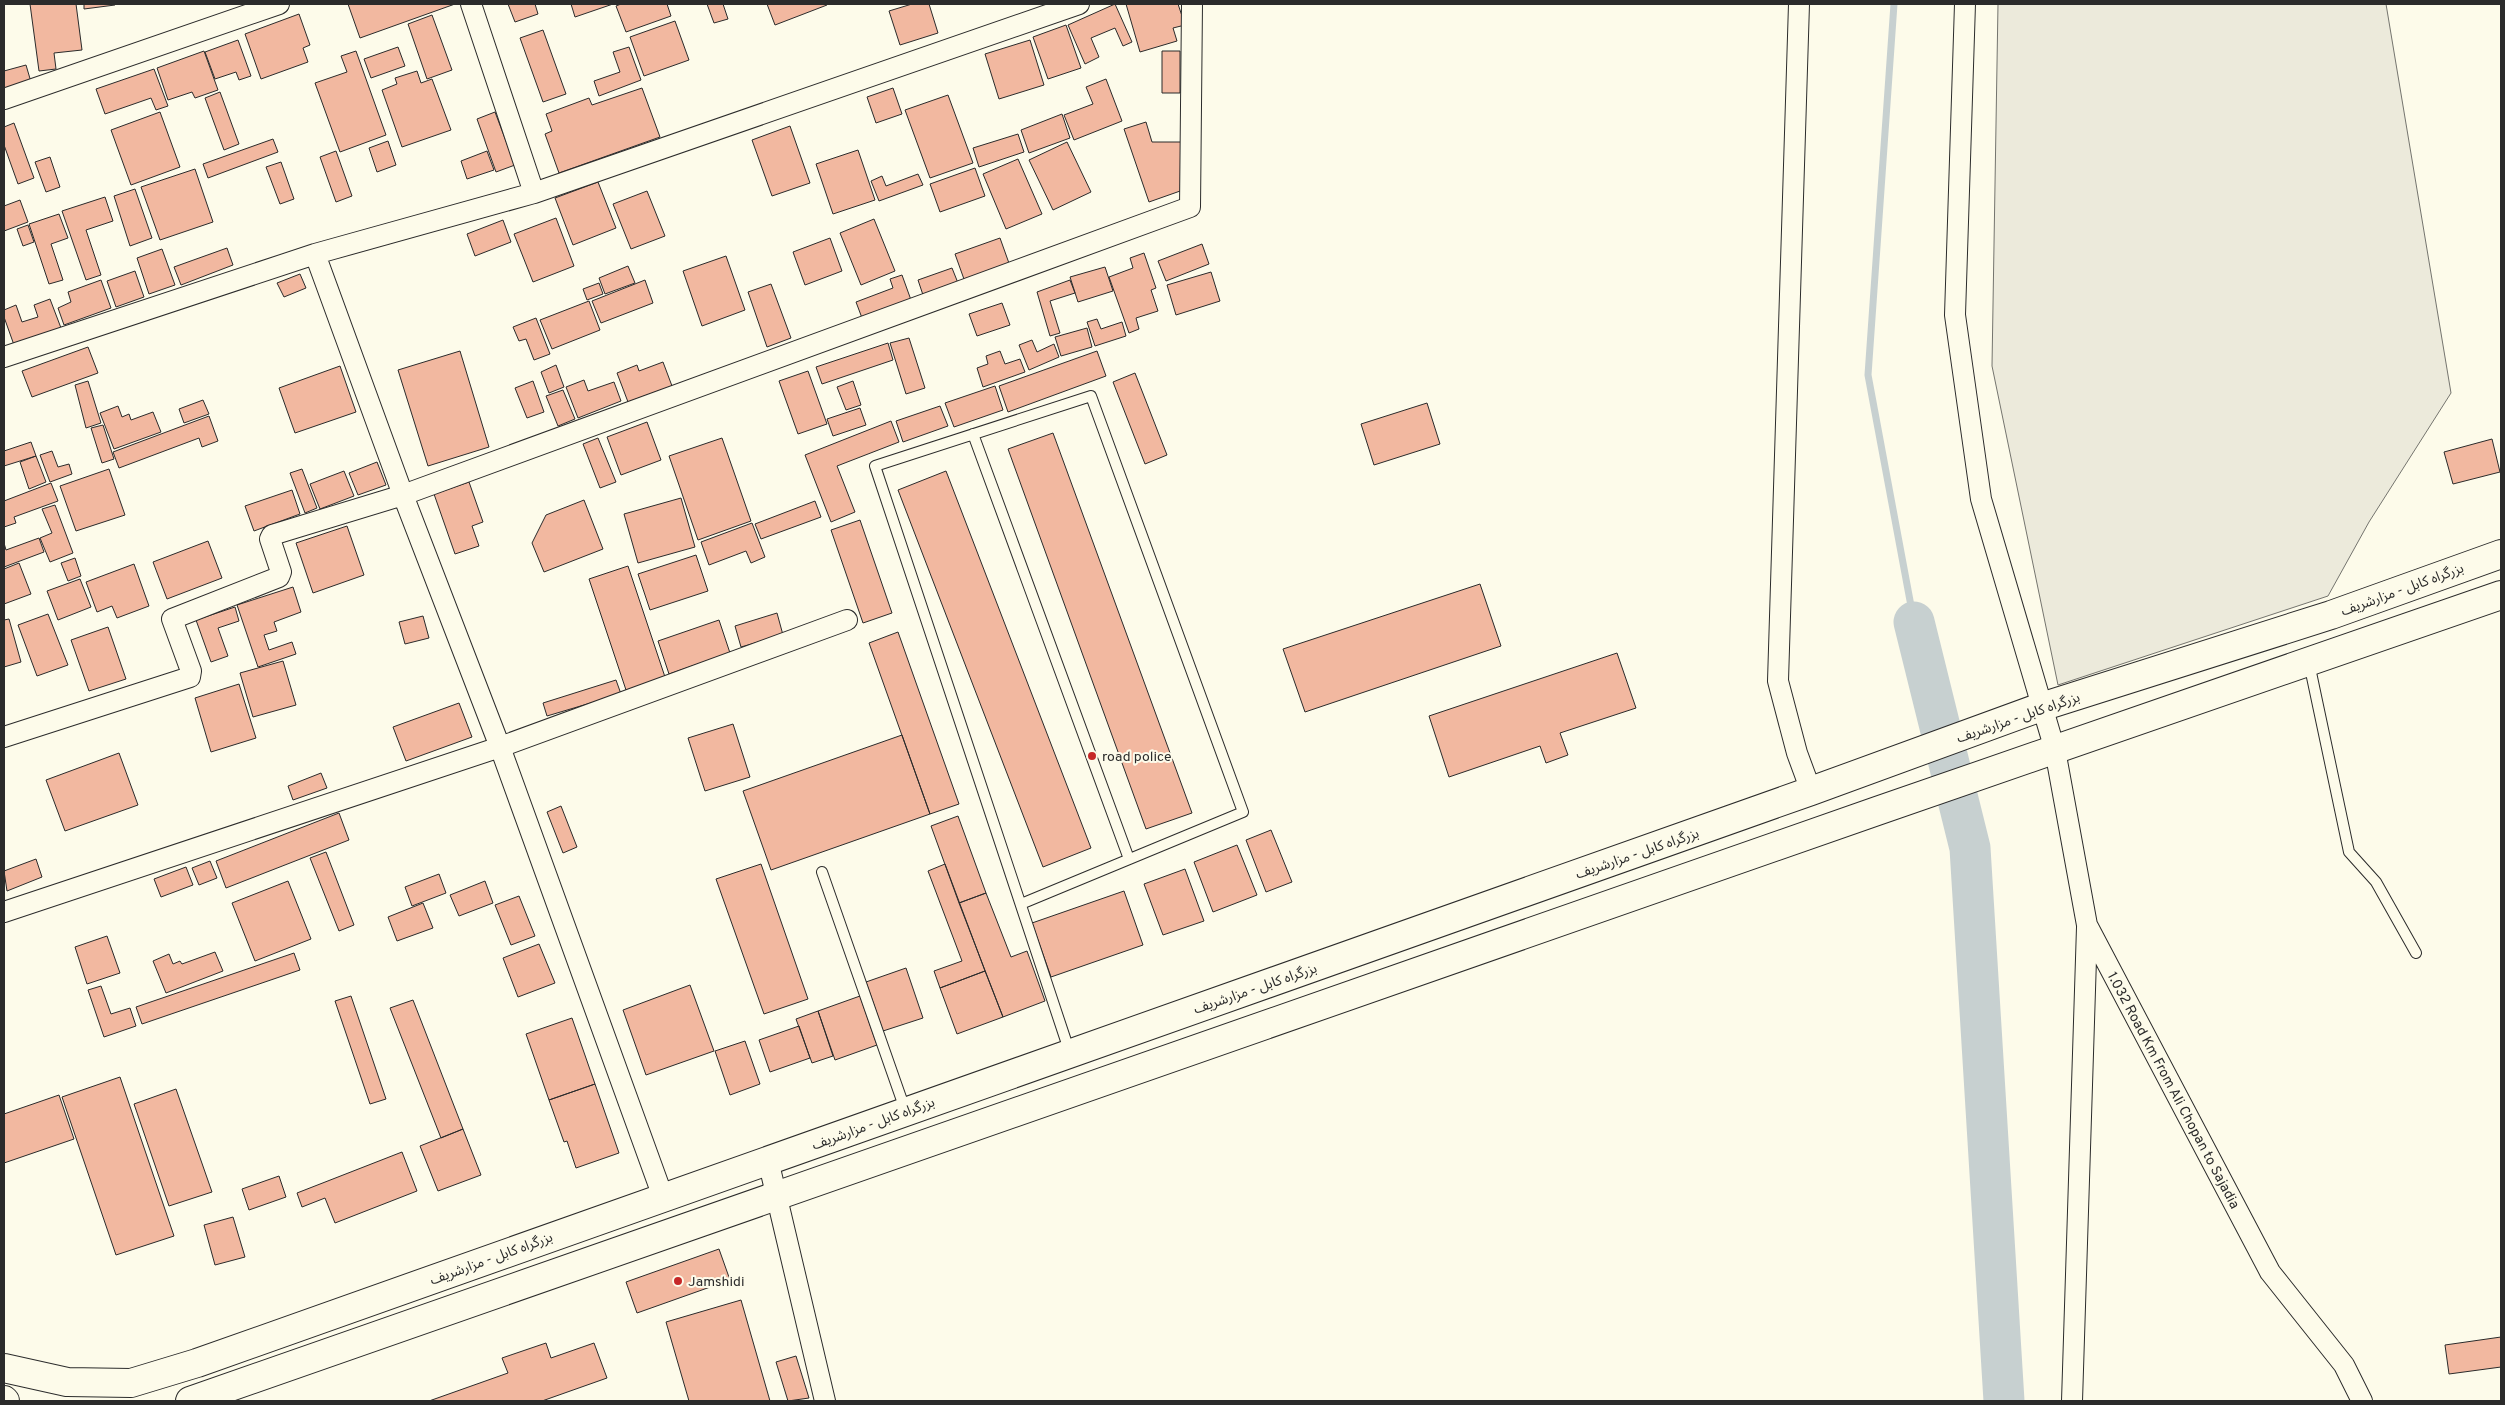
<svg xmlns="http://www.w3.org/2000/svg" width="2505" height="1405" font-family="Overpass,'Noto Sans Arabic',sans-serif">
	<rect width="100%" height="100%" fill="#fdfbea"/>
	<path fill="#eceadb" stroke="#74746e" d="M1998 4H2386L2451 393 2369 522 2328 596 2058 685 1992 366Z"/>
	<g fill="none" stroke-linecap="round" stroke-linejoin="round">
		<path stroke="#c7d0d0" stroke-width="7" d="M1894 4 1868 375 1914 622"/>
		<path stroke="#c7d0d0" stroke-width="41" d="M1914 622 1970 848 2004 1401"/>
	</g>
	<path fill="#f2b8a0" stroke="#2b2b2b" d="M30 4H76L82 50 54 53 56 69 39 71Z
		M84 4H115V5L84 9Z
		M348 4H455L360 38Z
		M508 4H535L538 14 515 22Z
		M571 4H613L575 17Z
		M621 4H667L671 16 626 32 616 6Z
		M707 4H723L728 19 714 23Z
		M767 4H827V5L775 25Z
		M912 4H929L938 33 900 45 889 11Z
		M1115 4 1132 42 1123 46 1115 28 1091 38 1099 57 1085 64 1068 25Z
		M1126 4H1178L1185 25 1173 28 1177 41 1140 52Z
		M299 14 310 45 303 48 308 62 261 79 245 34Z
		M432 15 452 70 427 79 408 24Z
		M675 21 689 60 644 76 630 37Z
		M1066 25 1081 68 1048 79 1033 37Z
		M543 30 566 94 543 102 520 38Z
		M238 40 251 76 239 80 236 72 215 79 205 52Z
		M1030 40 1044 85 999 99 985 54Z
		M398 47 405 66 371 78 364 59Z
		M629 47 641 80 599 96 594 81 620 72 613 52Z
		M204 51 218 90 195 98 192 92 168 100 157 68Z
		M356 51 386 135 340 152 315 83 347 72 341 56Z
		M1162 51H1180V93H1162Z
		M26 65 31 82 4 89V71Z
		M154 69 168 106 156 110 151 98 105 114 96 89Z
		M417 71 421 83 432 79 451 130 402 147 382 90 397 84 395 78Z
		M1106 79 1122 121 1074 140 1064 115 1093 104 1086 87Z
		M642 88 660 137 559 173 545 134 552 131 546 114 589 98 592 105Z
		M893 88 902 114 876 123 867 97Z
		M220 92 239 144 224 150 205 98Z
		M948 95 973 163 930 178 905 110Z
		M160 112 180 167 131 185 111 130Z
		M495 112 515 165 496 172 477 119Z
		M1062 114 1070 138 1029 153 1021 130Z
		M1146 122 1152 142H1182L1183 190 1149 202 1124 129Z
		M14 123 34 178 18 184 4 145V127Z
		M790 126 810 183 772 196 752 140Z
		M1018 134 1024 152 979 167 973 148Z
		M273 139 278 152 208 178 203 164Z
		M388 141 396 165 377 172 369 148Z
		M1067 142 1091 192 1053 210 1029 160Z
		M858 150 875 200 833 214 816 164Z
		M336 151 352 196 336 202 320 157Z
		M487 151 494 170 467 179 461 161Z
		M50 157 60 187 46 192 35 162Z
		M1018 159 1042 214 1006 229 983 174Z
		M281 162 294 199 280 204 266 167Z
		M975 168 985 196 940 212 930 184Z
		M195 169 213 222 160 240 141 187Z
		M918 174 923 185 879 201 871 181 882 176 886 186Z
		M598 182 616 228 573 245 555 198Z
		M135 189 152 238 130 246 114 196Z
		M647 191 665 236 631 249 613 204Z
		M105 197 113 221 86 230 101 275 86 280 62 211Z
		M20 200 28 222 4 231V206Z
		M59 214 68 238 51 244 63 280 49 284 29 224Z
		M556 218 574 266 533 282 514 234Z
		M874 219 895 271 861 285 840 233Z
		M503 220 511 242 475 256 467 234Z
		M28 225 34 242 23 246 17 229Z
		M830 238 842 271 805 285 793 252Z
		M1000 238 1010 266 965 282 955 254Z
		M1202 244 1209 264 1166 281 1158 261Z
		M227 248 233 265 181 285 174 267Z
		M162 249 175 285 149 294 137 258Z
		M1144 253 1156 288 1151 290 1158 311 1136 318 1139 329 1129 333 1109 277 1133 268 1130 258Z
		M726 256 745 310 702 326 683 271Z
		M628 266 635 283 605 294 599 278Z
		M1105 267 1113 291 1078 302 1070 277Z
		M952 268 960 288 925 301 918 280Z
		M135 271 144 297 116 307 107 281Z
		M1211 272 1220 301 1176 315 1167 285Z
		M300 274 306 288 284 297 277 283Z
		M902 275 911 300 862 318 856 302 893 288 890 279Z
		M101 280 111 308 64 325 58 308 71 302 68 292Z
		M645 280 653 303 601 323 592 301Z
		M1070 280 1075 293 1050 301 1060 333 1050 336 1037 292Z
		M599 283 603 294 587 300 583 289Z
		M771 284 791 338 767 347 748 292Z
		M50 299 61 328 14 345 4 317V310L16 305 22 322 38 317 34 305Z
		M589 301 600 330 552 349 540 320Z
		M1002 303 1010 325 977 336 969 314Z
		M536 318 550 354 534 360 526 339 519 341 513 327Z
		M1097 319 1101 329 1122 322 1126 336 1095 346 1087 322Z
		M1087 328 1092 347 1061 356 1055 337Z
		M909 338 925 388 906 394 890 343Z
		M1032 340 1037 352 1054 344 1059 357 1029 370 1019 345Z
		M888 343 893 360 822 384 816 367Z
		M88 347 98 373 32 397 22 371Z
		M460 351 489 447 428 466 398 370Z
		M1000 351 1005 364 1020 359 1025 372 983 387 977 368 988 364 986 356Z
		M1097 351 1106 376 1008 412 999 386Z
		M663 362 672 386 628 402 617 373 637 365 639 371Z
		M556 365 564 387 549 393 541 372Z
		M340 366 356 412 295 433 279 388Z
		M808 371 827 424 798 434 779 381Z
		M1135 373 1167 455 1145 464 1113 382Z
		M584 380 588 391 614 382 621 401 578 418 566 387Z
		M88 381 101 423 86 428 75 385Z
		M533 381 544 412 527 418 515 388Z
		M853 381 861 405 846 410 837 387Z
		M995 386 1003 410 954 427 945 403Z
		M563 390 575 419 558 426 546 396Z
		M203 400 209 414 184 423 179 409Z
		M1427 403 1440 444 1374 465 1361 424Z
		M118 406 122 417 129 414 131 420 153 412 161 432 114 449 100 413Z
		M940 406 948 426 903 442 896 421Z
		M860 408 866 425 833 436 827 419Z
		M209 416 218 441 202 447 199 438 119 468 113 452Z
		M891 421 899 442 837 466 855 512 831 522 805 455Z
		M647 422 661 460 621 475 607 437Z
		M103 425 114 459 102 463 91 428Z
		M1053 433 1192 813 1146 829 1008 449Z
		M598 438 616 482 600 488 583 444Z
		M722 438 751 521 698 540 669 456Z
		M2492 439 2500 472 2453 484 2444 452Z
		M31 442 36 456 4 466V451Z
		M52 451 58 467 69 464 72 474 50 482 40 455Z
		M36 456 46 482 29 489 20 462Z
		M377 462 386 485 358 495 349 473Z
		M109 469 125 515 76 531 60 486Z
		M302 469 317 508 305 513 290 473Z
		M344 471 354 496 320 509 310 484Z
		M946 471 1091 848 1043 867 898 490Z
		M469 482 483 522 472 526 479 546 455 554 434 494Z
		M51 483 58 501 14 517 16 523 4 527V501Z
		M292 490 300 514 254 531 245 506Z
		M681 498 695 547 638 563 624 514Z
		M584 500 603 549 544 572 532 543 546 515Z
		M815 501 821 517 761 539 755 524Z
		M55 505 73 553 50 562 40 538 52 533 42 509Z
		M860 520 892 613 863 623 831 530Z
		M752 523 765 557 751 563 746 551 709 565 701 542Z
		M347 526 364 575 313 593 296 543Z
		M39 538 44 552 4 567V543L6 550Z
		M208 541 222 578 167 599 153 562Z
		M696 555 708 591 650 610 638 574Z
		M75 558 81 576 68 581 61 563Z
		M19 563 31 594 4 604V569Z
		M134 564 149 606 117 618 112 606 97 612 86 582Z
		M628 566 666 680 627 693 589 579Z
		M80 579 91 607 58 620 47 591Z
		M1480 584 1501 646 1305 712 1283 649Z
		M293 587 301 612 274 622 277 631 264 635 269 650 292 642 296 654 258 667 237 605Z
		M235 607 239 621 218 628 228 656 211 662 196 620Z
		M777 613 783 635 741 647 735 626Z
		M48 614 68 665 37 676 18 625Z
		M423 616 429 638 405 644 399 622Z
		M9 619 21 662 4 667V620Z
		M719 620 730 653 669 674 658 641Z
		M108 627 126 679 89 691 71 640Z
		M898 632 959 804 930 814 869 643Z
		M1617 653 1636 708 1560 733 1568 755 1546 763 1540 746 1449 777 1429 716Z
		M283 661 296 705 253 717 240 673Z
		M616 680 621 694 547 716 543 703Z
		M239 684 256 738 211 752 195 698Z
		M459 703 472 737 406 761 393 727Z
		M733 724 750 777 705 791 688 738Z
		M902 735 930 814 771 870 743 791Z
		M119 753 138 805 65 831 46 780Z
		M321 773 327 788 293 800 288 786Z
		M561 806 577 847 563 853 547 812Z
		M339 813 349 840 226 888 216 861Z
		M958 816 986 893 959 903 931 826Z
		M1271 830 1292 882 1266 892 1246 840Z
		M1237 845 1257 895 1213 912 1194 862Z
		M326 852 354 925 339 931 310 858Z
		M36 859 42 877 7 891 4 871Z
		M210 861 217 878 199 885 192 868Z
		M761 864 808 999 764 1014 716 879Z
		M945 864 985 971 940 988 934 971 962 961 928 871Z
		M186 867 193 885 161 897 154 879Z
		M1185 869 1204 921 1163 935 1144 884Z
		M439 874 446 893 412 906 405 887Z
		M288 881 311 939 255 961 232 903Z
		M485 881 493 903 459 916 450 895Z
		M1124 891 1143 945 1051 977 1032 923Z
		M986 893 1011 957 1027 951 1045 1001 1003 1017 959 903Z
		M519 896 535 936 511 945 495 905Z
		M423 903 433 928 397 941 388 917Z
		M107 936 120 973 87 984 75 947Z
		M539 944 555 983 518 997 503 958Z
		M215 952 223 971 166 993 153 961 169 954 173 964 180 961 182 964Z
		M294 953 300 970 142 1024 136 1007Z
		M906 968 923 1018 883 1031 866 982Z
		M985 971 1003 1017 957 1034 940 988Z
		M690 985 714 1051 646 1075 623 1010Z
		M101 986 111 1014 130 1008 136 1026 104 1037 88 990Z
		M351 996 386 1099 370 1104 335 1001Z
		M860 996 877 1045 835 1060 818 1011Z
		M413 1000 463 1129 441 1138 390 1008Z
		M818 1011 833 1056 812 1063 796 1019Z
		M572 1018 595 1084 549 1100 526 1034Z
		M799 1026 810 1058 770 1072 759 1040Z
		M745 1041 760 1084 730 1095 715 1051Z
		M120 1077 174 1236 116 1255 62 1097Z
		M595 1084 619 1153 576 1168 567 1141 564 1142 549 1100Z
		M176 1089 212 1192 169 1206 134 1104Z
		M59 1095 74 1139 4 1163V1114Z
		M463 1129 481 1175 438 1191 420 1146Z
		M402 1152 417 1191 335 1223 325 1198 302 1207 297 1193Z
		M279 1176 286 1197 249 1210 242 1189Z
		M233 1217 245 1257 215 1265 204 1225Z
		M719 1249 730 1280 637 1313 626 1282Z
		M741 1300 770 1401H689L666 1322Z
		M2501 1337V1367L2449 1374 2445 1345Z
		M546 1343 551 1358 594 1343 607 1378 542 1401H429L508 1373 502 1358Z
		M796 1356 809 1398 788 1401 776 1362Z"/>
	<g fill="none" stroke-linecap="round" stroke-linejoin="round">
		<defs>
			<path id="lane" d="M973 434 1129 859
				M2309 663 2349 852 2376 882 2416 953
				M822 872 906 1112
				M1021 904 1243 812 1091 396 875 466 1070 1053"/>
			<path id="street" d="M471 4 534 193
				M1799 4 1778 681 1797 753 1811 791
				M1965 4 1955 315 1981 499 2055 750 2087 925 2270 1272 2344 1365 2362 1401
				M4 99 279 4
				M315 254 403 495 500 747 663 1197
				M4 357 315 254 534 193 1079 4
				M4 737 190 677 191 671 172 619 279 577 281 572 270 539 272 535 403 495 1190 207 1192 4
				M4 912 500 747 847 620
				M768 1160 825 1401
				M2072 1401 2087 927"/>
			<path id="highway" d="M4 1368 67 1382 131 1383 197 1363 1811 791 2041 707 2331 615 2501 554
				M4 1400 5 1401
				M190 1401 1877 811 2501 595"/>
		</defs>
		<use href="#lane" stroke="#2b2b2b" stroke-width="12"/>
		<use href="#street" stroke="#2b2b2b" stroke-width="22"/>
		<use href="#highway" stroke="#2b2b2b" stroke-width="30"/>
		<use href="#lane" stroke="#fdfbea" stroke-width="10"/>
		<use href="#street" stroke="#fdfbea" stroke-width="20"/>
		<use href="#highway" stroke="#fdfbea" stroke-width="28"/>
	</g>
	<g fill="#c62828" stroke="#fdfbea" stroke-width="2">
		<circle cx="1092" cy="756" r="5"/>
		<circle cx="678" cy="1281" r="5"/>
	</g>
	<g text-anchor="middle" stroke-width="4" stroke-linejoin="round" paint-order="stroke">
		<g font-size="14" fill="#2b2b2b" stroke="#fdfbea">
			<text transform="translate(2402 589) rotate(-20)" y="5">بزرگراه کابل - مزارشریف</text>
			<text transform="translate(2018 717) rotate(-19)" y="5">بزرگراه کابل - مزارشریف</text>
			<text transform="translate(1637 853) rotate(-19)" y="5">بزرگراه کابل - مزارشریف</text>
			<text transform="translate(1255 988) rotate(-19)" y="5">بزرگراه کابل - مزارشریف</text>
			<text transform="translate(2174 1090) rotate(62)" y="5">1.032 Road Km From Ali Chopan to Sajadia</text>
			<text transform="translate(873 1123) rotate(-20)" y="5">بزرگراه کابل - مزارشریف</text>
			<text transform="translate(491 1258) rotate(-20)" y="5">بزرگراه کابل - مزارشریف</text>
		</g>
		<g font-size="14" fill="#2b2b2b" stroke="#fdfbea" text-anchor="start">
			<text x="1102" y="761">road police</text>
			<text x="688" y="1286">Jamshidi</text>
		</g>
	</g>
	<rect width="2505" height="1405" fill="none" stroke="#2b2b2b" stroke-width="10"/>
</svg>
